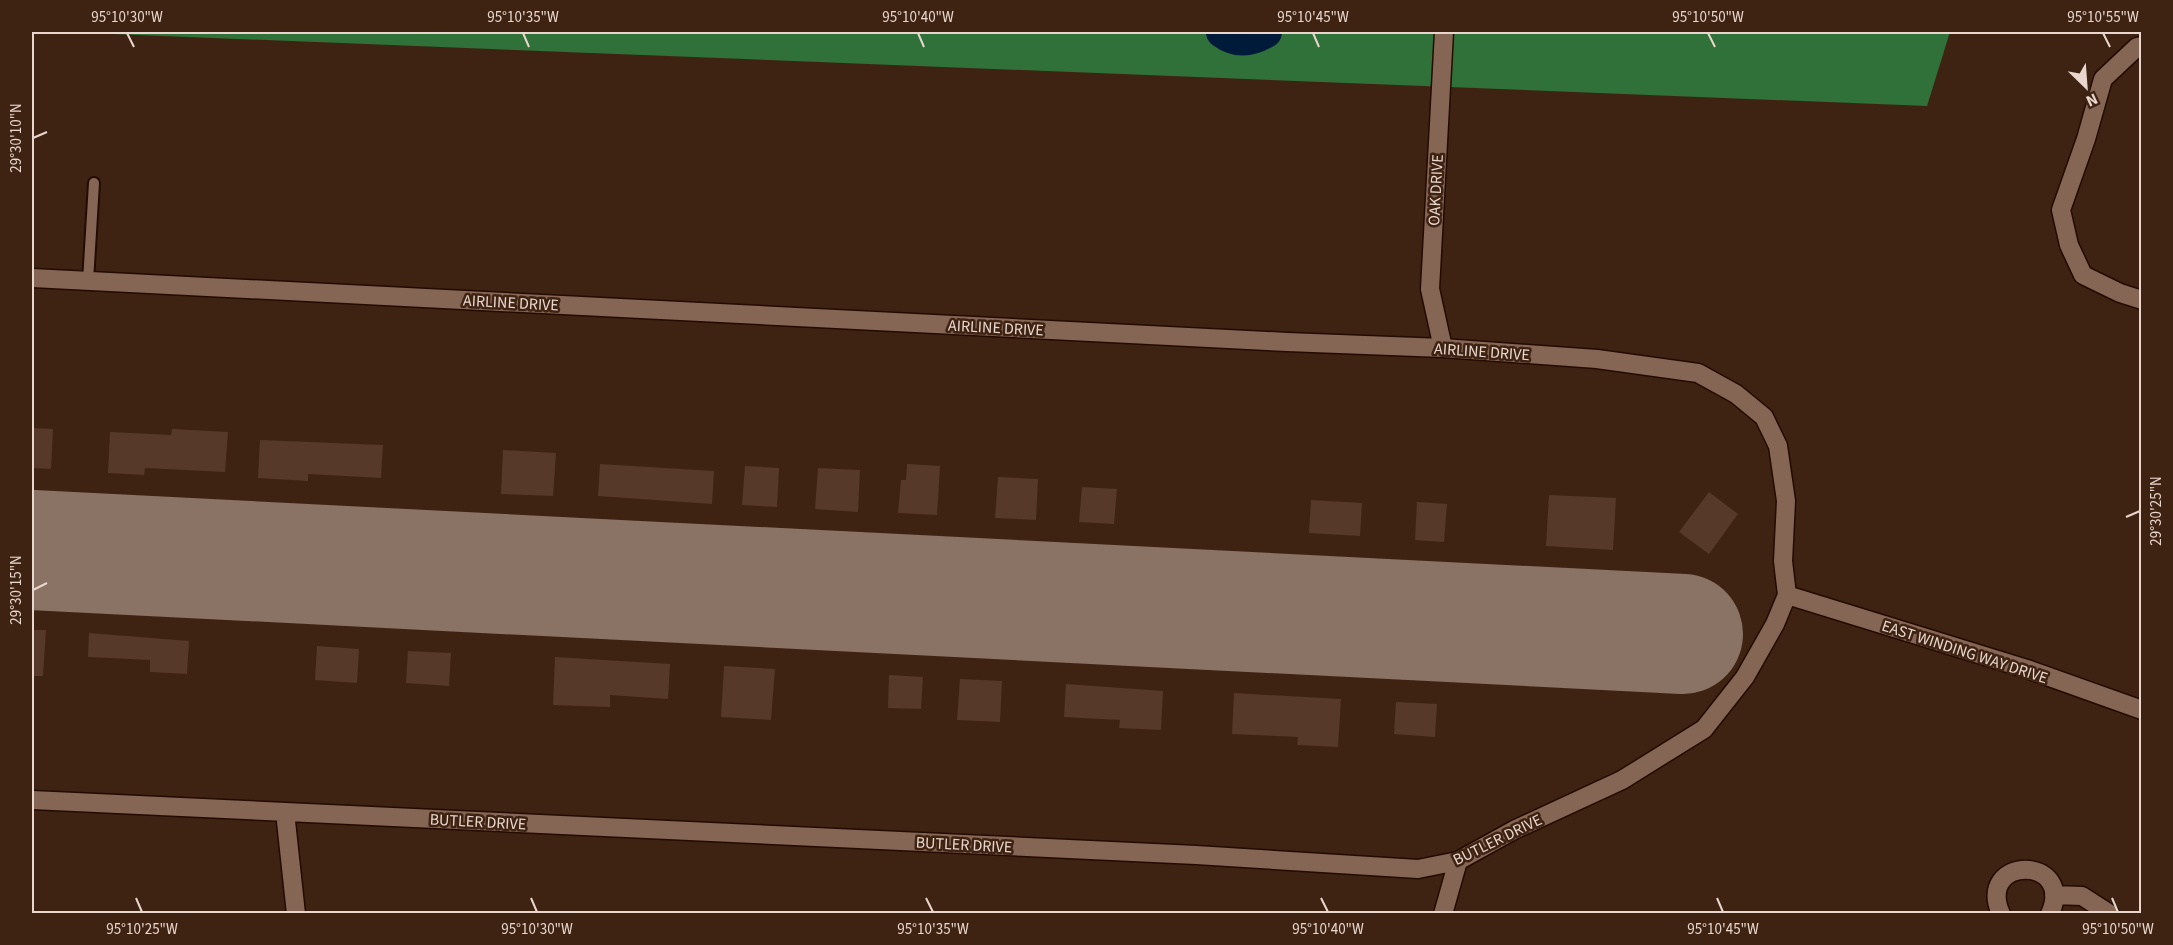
<svg xmlns="http://www.w3.org/2000/svg" width="2173" height="945" font-family="'Source Sans 3',sans-serif">
	<rect width="100%" height="100%" fill="#3e2313"/>
	<path fill="#2f7138" d="M63 32H1950L1927 106Z"/>
	<g fill="none" stroke-linecap="round" stroke-linejoin="round">
		<path stroke="#001b39" stroke-width="32" d="M1222 32C1237 43 1251 41 1266 32"/>
		<path stroke="#8a7264" stroke-width="120" d="M32 550 1683 634"/>
	</g>
	<path fill="#563928" d="M32 428 53 429 51 469 32 468Z
		M172 429 228 432 225 472 145 468 144 475 108 473 110 432 171 435Z
		M260 440 383 445 381 478 308 474V481L258 478Z
		M503 450 556 453 553 496 501 494Z
		M600 464 714 471 712 504 598 496Z
		M907 464 940 466 937 515 898 513 901 480H906Z
		M745 466 779 468 777 507 742 505Z
		M818 468 860 470 858 512 815 509Z
		M998 477 1038 479 1036 520 995 518Z
		M1082 487 1117 489 1114 524 1079 522Z
		M1709 492 1738 514 1709 554 1679 532Z
		M1549 495 1616 498 1613 550 1546 546Z
		M1311 500 1362 503 1360 536 1309 533Z
		M1417 502 1447 504 1444 542 1415 540Z
		M32 630H46L43 676H32Z
		M89 633 189 641 187 674 150 672V660L88 657Z
		M317 646 359 649 357 683 315 680Z
		M408 651 451 653 449 686 406 683Z
		M555 657 670 664 668 699 610 695V707L553 705Z
		M724 666 775 669 771 720 721 717Z
		M889 675 923 677 921 709 888 708Z
		M960 679 1002 681 1000 722 957 720Z
		M1066 684 1163 691 1161 730 1119 728 1120 720 1064 717Z
		M1234 693 1341 699 1338 747 1297 745 1298 737 1232 734Z
		M1396 702 1437 704 1435 737 1394 734Z"/>
	<g fill="none" stroke-linecap="round" stroke-linejoin="round">
		<defs>
			<path id="lane" d="M88 281 94 183"/>
			<path id="street" d="M2142 46 2137 47 2103 79 2086 139 2061 210 2069 245 2083 275 2120 293 2142 300
				M32 278 1287 342 1443 348 1597 359 1698 373 1736 394 1764 417 1778 446 1786 501 1783 561 1787 595
				M1443 348 1430 289 1444 32
				M1787 595 2027 669 2142 710
				M32 800 1196 855 1418 869 1458 861 1514 830 1622 780 1704 729 1745 677 1775 624 1787 595
				M285 812 296 914
				M2054 895 2082 896 2110 914
				M1443 914 1458 861
				M2001 914C1975 855 2076 855 2050 914"/>
		</defs>
		<use href="#lane" stroke="#240b00" stroke-width="14"/>
		<use href="#street" stroke="#240b00" stroke-width="21"/>
		<use href="#lane" stroke="#856553" stroke-width="10"/>
		<use href="#street" stroke="#856553" stroke-width="18"/>
	</g>
	<path fill="none" stroke="#e9d6cc" stroke-width="2" d="M127 33 134 47M523 33 529 47M918 33 924 47M1313 33 1319 47M1708 33 1715 47M2103 33 2110 47M33 138 47 132M2126 517 2140 511M33 590 47 583M136 898 142 912M531 898 537 912M926 898 933 912M1321 898 1328 912M1717 898 1723 912M2112 898 2118 912"/>
	<g text-anchor="middle" stroke-width="5" stroke-linejoin="round" paint-order="stroke">
		<g font-size="16" fill="#e9d6cc" stroke="#3e2313">
			<text transform="translate(1435 190) rotate(-87)" y="6">OAK DRIVE</text>
			<text transform="translate(511 302) rotate(3)" y="6">AIRLINE DRIVE</text>
			<text transform="translate(996 327) rotate(3)" y="6">AIRLINE DRIVE</text>
			<text transform="translate(1482 351) rotate(4)" y="6">AIRLINE DRIVE</text>
			<text transform="translate(1965 651) rotate(18)" y="6">EAST WINDING WAY DRIVE</text>
			<text transform="translate(478 821) rotate(3)" y="6">BUTLER DRIVE</text>
			<text transform="translate(1497 839) rotate(-26)" y="6">BUTLER DRIVE</text>
			<text transform="translate(964 844) rotate(3)" y="6">BUTLER DRIVE</text>
		</g>
	</g>
	<rect width="2173" height="945" fill="none" stroke="#3e2313" stroke-width="66"/>
	<g transform="translate(2086 87) rotate(155)" stroke="#3e2313" stroke-width="4.5" paint-order="stroke">
	<path d="M0-4.5L10 22L0 15L-10 22Z" fill="#e9d6cc"/>
	<text y="-9" font-size="16" font-weight="bold" text-anchor="middle" fill="#e9d6cc">N</text>
	</g>
	<rect x="33" y="33" width="2107" height="879" fill="none" stroke="#e9d6cc" stroke-width="2"/>
	<g font-size="15" text-anchor="middle" fill="#e9d6cc">
		<text x="127" y="22">95°10'30"W</text>
		<text x="523" y="22">95°10'35"W</text>
		<text x="918" y="22">95°10'40"W</text>
		<text x="1313" y="22">95°10'45"W</text>
		<text x="1708" y="22">95°10'50"W</text>
		<text x="2103" y="22">95°10'55"W</text>
		<text transform="translate(16 138) rotate(-90)" y="5">29°30'10"N</text>
		<text transform="translate(2156 511) rotate(-90)" y="5">29°30'25"N</text>
		<text transform="translate(16 590) rotate(-90)" y="5">29°30'15"N</text>
		<text x="142" y="934">95°10'25"W</text>
		<text x="537" y="934">95°10'30"W</text>
		<text x="933" y="934">95°10'35"W</text>
		<text x="1328" y="934">95°10'40"W</text>
		<text x="1723" y="934">95°10'45"W</text>
		<text x="2118" y="934">95°10'50"W</text>
	</g>
</svg>
